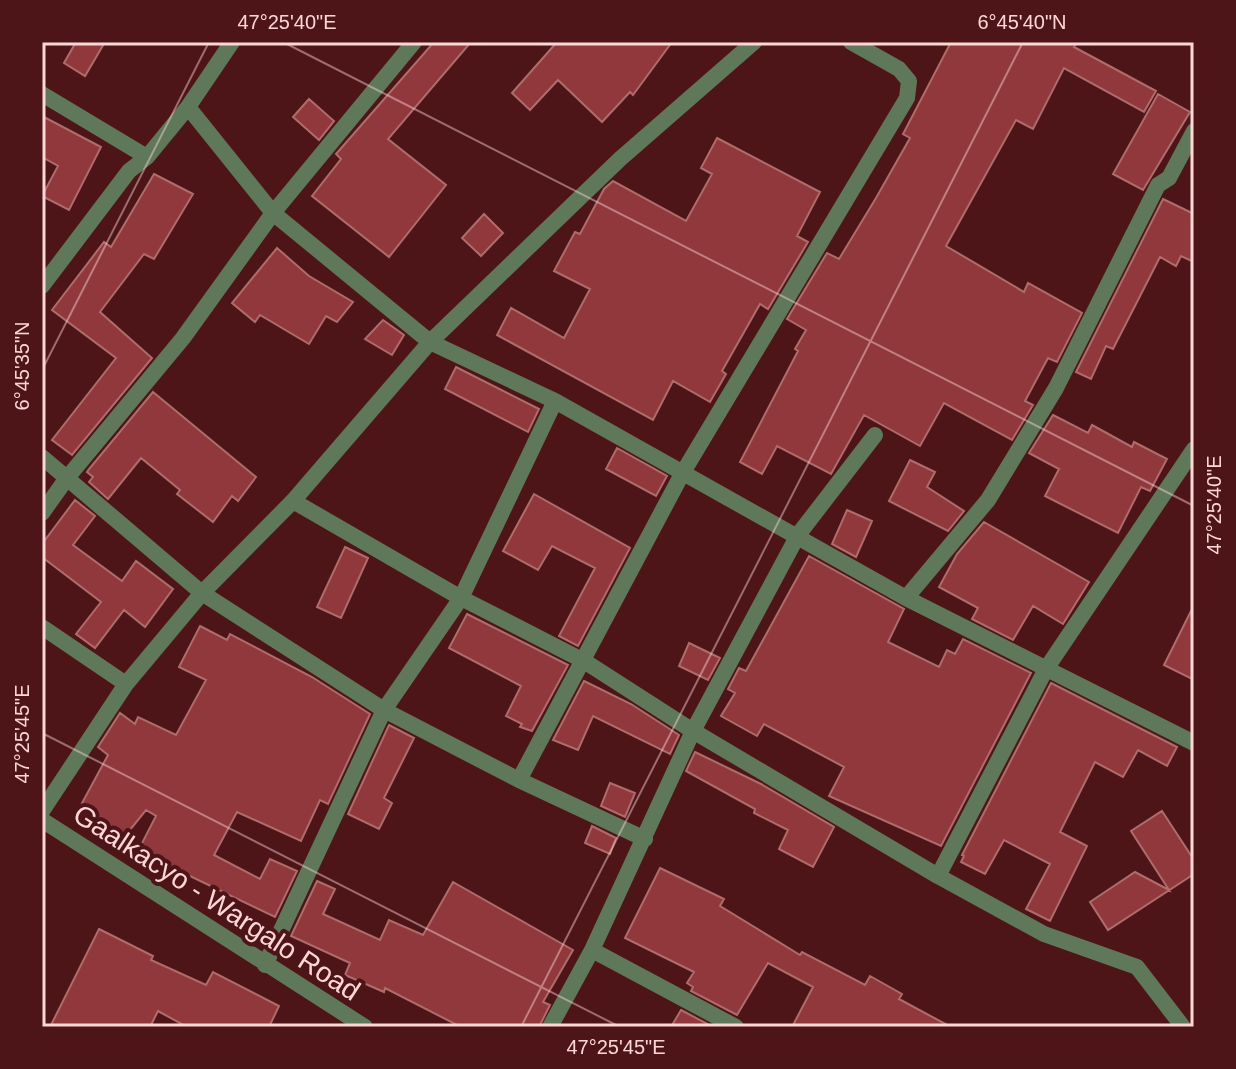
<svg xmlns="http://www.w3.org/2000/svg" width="1236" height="1069" font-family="Arial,sans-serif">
	<rect width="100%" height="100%" fill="#4e1519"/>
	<path fill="#91383d" stroke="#ae6c6b" stroke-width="2" d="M76 42H105L85 76 64 63Z
		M434 42H471L388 139 446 185 389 257 312 196 341 159 336 154Z
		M557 42H672L633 95 630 92 602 122 558 80 530 110 512 93Z
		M951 42H1077L1074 47 1156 91 1144 112 1064 68 1033 129 1016 120 946 246 1024 292 1028 283 1082 313 1057 362 1048 358 1025 401 1033 405 1012 440 944 403 920 446 864 415 831 474 777 446 762 474 740 462 798 351 795 349 806 330 787 319 827 253 839 259 876 198 910 138 903 134Z
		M1158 94 1190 112 1143 190 1113 174Z
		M309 99 334 121 319 140 293 117Z
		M42 116 101 147 69 210 42 196 58 166 42 157Z
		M717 138 820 192 797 236 808 242 768 309 760 304 722 371 726 374 710 402 673 381 653 420 497 335 511 308 564 338 590 289 554 271 575 232 580 234 604 189 613 181 686 221 712 174 701 168Z
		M154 174 193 194 154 259 144 254 100 312 152 358 72 455 52 440 116 358 52 310 104 242 111 247Z
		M1163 199 1194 214V262L1181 256 1176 266 1160 257 1113 349 1106 346 1091 379 1076 372Z
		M484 214 503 233 481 256 462 238Z
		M277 248 309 276 353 302 337 322 326 316 309 344 260 315 255 322 232 303Z
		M383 320 404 335 392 355 365 339Z
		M456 367 539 409 528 432 445 389Z
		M153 392 256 477 238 501 232 496 213 522 177 494 180 490 141 458 108 499 89 482 93 477 87 472 89 469Z
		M1053 415 1088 433 1092 425 1132 447 1134 442 1167 459 1150 491 1141 487 1118 533 1045 496 1059 469 1029 453Z
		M617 448 667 476 656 496 606 469Z
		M910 460 935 472 927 487 964 511 948 531 889 501Z
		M534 494 630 548 578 646 559 636 595 568 552 546 538 570 503 551Z
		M75 500 95 516 73 545 122 581 136 561 173 589 145 627 124 610 95 648 76 634 101 602 42 557V544Z
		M847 510 872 521 856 557 832 544Z
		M984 522 1089 582 1063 624 1033 606 1013 640 972 619 978 608 939 587 957 554Z
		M345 547 368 558 341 618 317 607Z
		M809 556 904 609 888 642 939 667 947 650 955 654 963 639 1031 673 941 846 829 796 844 767 764 724 757 736 721 716 735 693 728 689 739 668 746 671Z
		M1194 605V680L1164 665Z
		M467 614 568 665 532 731 520 727 522 724 506 716 521 686 449 648Z
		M200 626 227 640 230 634 312 677 370 714 328 804 320 800 301 841 237 812 214 855 260 879 270 859 297 871 275 917 138 851 156 816 146 810 121 841 75 816 108 755 98 747 120 713 135 724 138 717 176 735 206 680 179 667Z
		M689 643 720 658 708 680 679 666Z
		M584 681 631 704 679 735 670 754 593 716 578 750 553 740Z
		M1051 683 1177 747 1167 766 1138 750 1123 777 1095 762 1060 832 1087 846 1050 921 1026 909 1050 864 1004 840 985 874 961 862 964 856 962 855Z
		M389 725 414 738 384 798 392 803 379 829 348 814Z
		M695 752 761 784 834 827 813 867 779 849 788 830 754 813 755 809 686 771Z
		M610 783 635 793 625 817 601 806Z
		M1162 811 1194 860V874L1108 930 1090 902 1135 872 1169 890 1131 831Z
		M592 826 616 838 610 854 585 843Z
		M660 868 724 899 720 906 800 955 802 952 865 985 870 976 902 994 899 999 951 1027H792L813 987 768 963 737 1015 691 991 693 987 687 983 694 972 625 938Z
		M317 881 335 889 323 914 380 940 389 920 423 935 453 882 573 950 543 1002 550 1005 539 1027H461L385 988 384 992 345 975 350 963 291 936Z
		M99 929 153 956 151 960 206 985 213 972 279 1006 269 1027H187L158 1011 150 1027H50Z
		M681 1010 713 1027H671Z"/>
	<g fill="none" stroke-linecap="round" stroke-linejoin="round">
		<path stroke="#5f785a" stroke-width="16" d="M232 42 188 107 273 213 430 342 555 401 906 598 1194 743
			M42 94 147 157 188 107
			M42 286 129 171 147 157
			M42 457 202 593 384 710 519 780 645 839
			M293 501 461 598 584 661 693 731 938 876 1044 934 1137 967 1183 1027
			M42 513 67 478 183 338 273 213 414 42
			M906 598 988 500 1056 388 1158 185 1169 178 1194 131
			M42 627 126 684
			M519 780 682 474 907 98 909 81 899 69 851 42
			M42 811 126 684 202 593 293 501 430 342 620 159 754 42
			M42 820 365 1027
			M938 876 1046 669 1194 449
			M592 950 736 1027
			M265 965 384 710 461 598 555 401
			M550 1027 592 950 693 731 798 535 875 435"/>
	</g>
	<path fill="none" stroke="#fdd7d6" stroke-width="2" stroke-opacity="0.45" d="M283 42 1194 506M42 370 209 42M42 733 620 1027M521 1027 1023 42"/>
	<g text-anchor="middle" stroke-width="8" stroke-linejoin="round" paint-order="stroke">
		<g font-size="28" fill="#fdd7d6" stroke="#4e1519">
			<text transform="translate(217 902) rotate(33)" y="10">Gaalkacyo - Wargalo Road</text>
		</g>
	</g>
	<rect width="1236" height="1069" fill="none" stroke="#4e1519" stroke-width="88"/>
	<rect x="44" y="44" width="1148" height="981" fill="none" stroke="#fdd7d6" stroke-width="3"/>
	<g font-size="20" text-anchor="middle" fill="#fdd7d6">
		<text x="287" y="29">47°25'40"E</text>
		<text x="1022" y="29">6°45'40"N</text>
		<text transform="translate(22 366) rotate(-90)" y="7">6°45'35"N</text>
		<text transform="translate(1214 505) rotate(-90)" y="7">47°25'40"E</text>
		<text transform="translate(22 734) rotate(-90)" y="7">47°25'45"E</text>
		<text x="616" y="1054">47°25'45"E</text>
	</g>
</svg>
